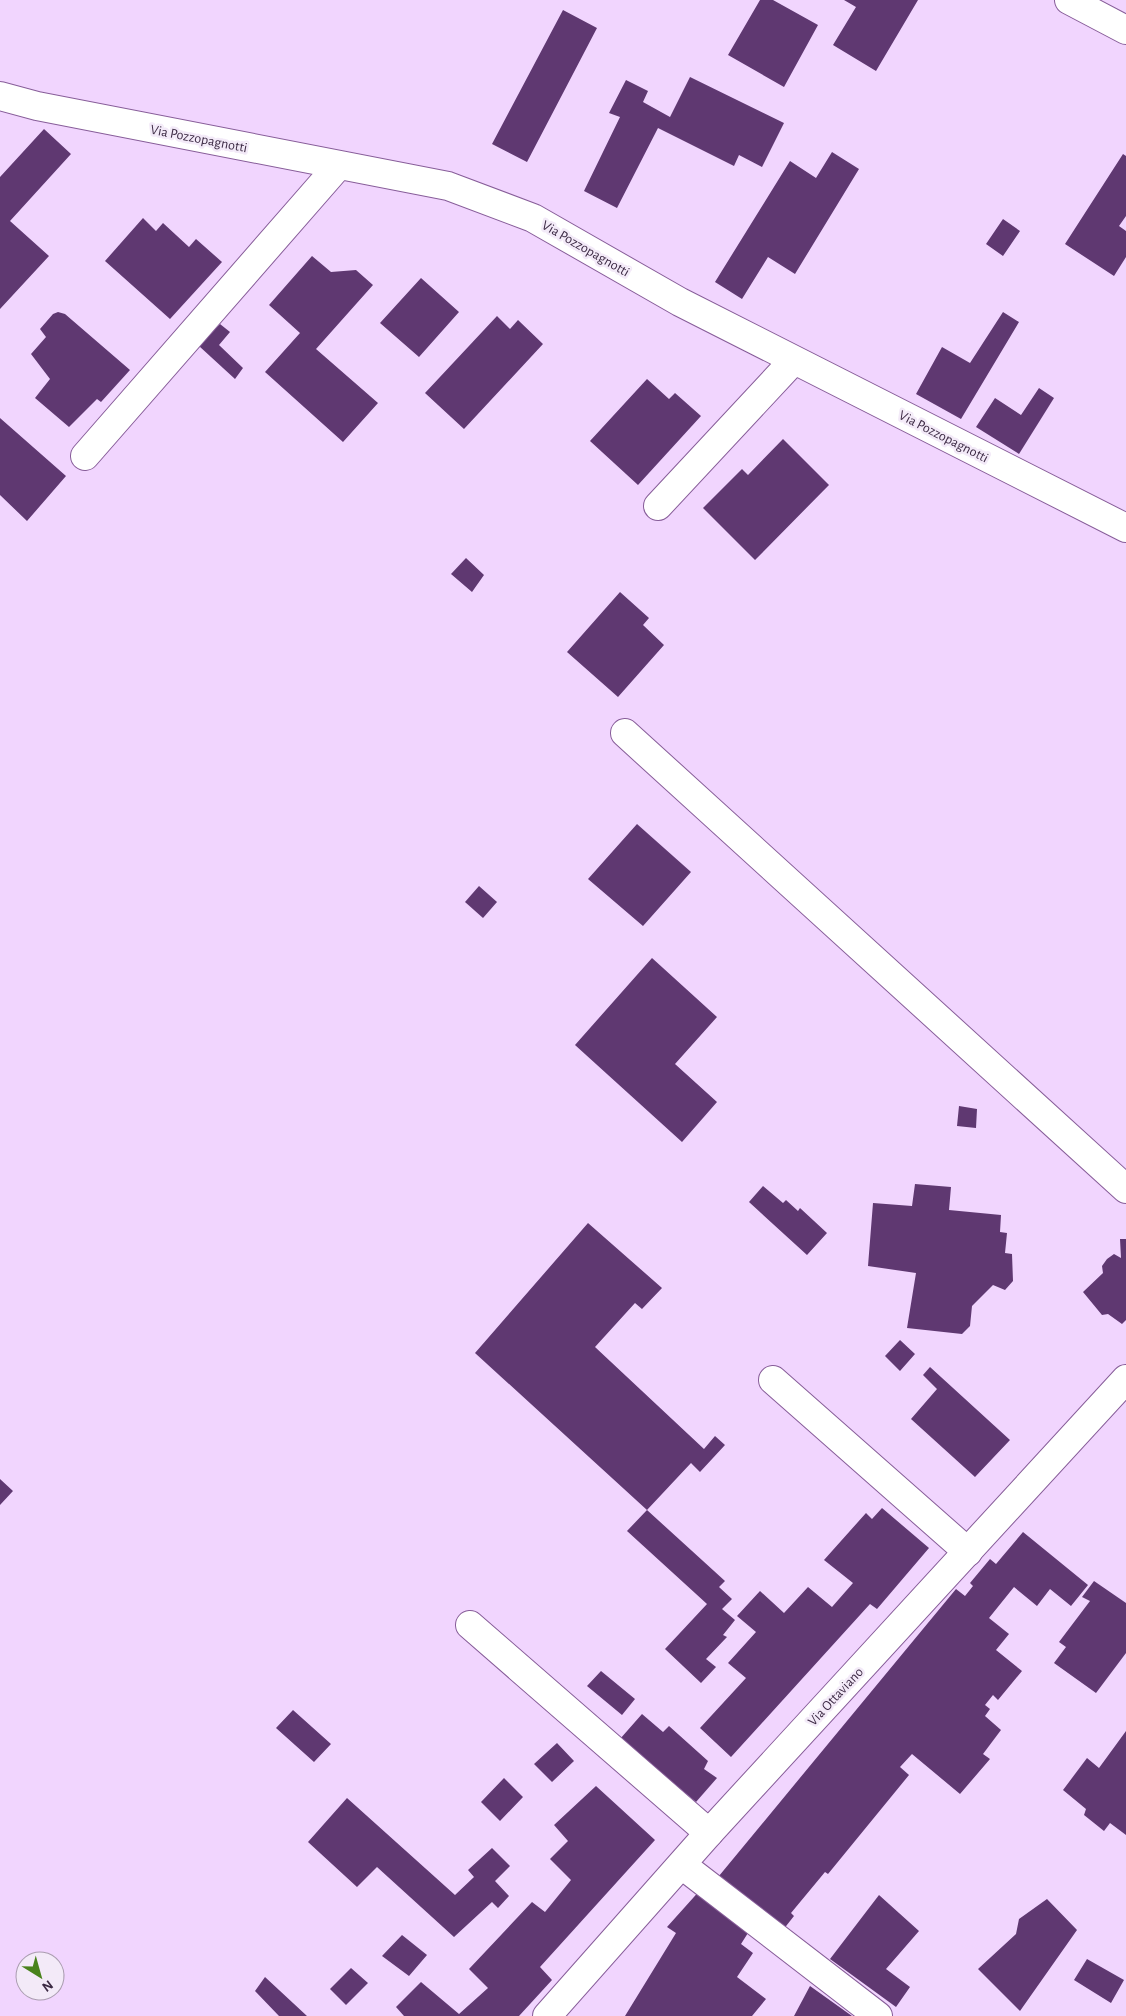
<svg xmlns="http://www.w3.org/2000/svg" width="1126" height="2016" font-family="'Alegreya Sans',sans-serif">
	<rect width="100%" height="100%" fill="#f1d5fe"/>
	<path fill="#5f3871" d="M760 0H773L818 25 784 87 728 55Z
		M844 0H918L876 71 833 45 856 7Z
		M563 10 597 28 527 162 492 144Z
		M690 77 784 123 762 167 739 155 734 166 658 128 617 208 584 191 620 117 609 113 626 80 648 91 643 102 670 117Z
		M44 129 71 154 10 221 49 256 0 309V177Z
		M832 152 859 169 795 274 768 257 742 299 715 282 790 161 816 178Z
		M1123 154 1126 156V216L1119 226 1126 231V257L1114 276 1065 244Z
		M143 218 156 231 163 223 189 247 196 239 222 262 170 319 105 261Z
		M1003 219 1020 231 1003 256 986 244Z
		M312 256 331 272 356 270 373 285 316 349 378 403 343 442 265 372 300 333 269 305Z
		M421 278 459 312 419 357 380 323Z
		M58 312 65 314 130 370 101 402 97 399 69 427 35 398 50 379 31 354 46 337 40 329 53 314Z
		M1003 312 1019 322 961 419 916 394 942 347 970 363Z
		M497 316 510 329 518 320 543 344 464 429 425 393Z
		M220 324 230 332 219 345 243 368 235 379 199 346Z
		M647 379 669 399 675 393 701 416 638 485 590 441Z
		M1039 388 1054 398 1019 454 976 427 995 398 1021 415Z
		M0 418 66 476 27 521 0 495Z
		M783 439 829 485 755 560 703 508 742 469 748 475Z
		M466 558 484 575 472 592 451 574Z
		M620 592 649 618 643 625 664 645 618 697 567 652Z
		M637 824 691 872 643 926 588 879Z
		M479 886 497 902 483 918 465 902Z
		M652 958 717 1017 675 1064 717 1102 682 1142 575 1045Z
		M959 1106 977 1109 976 1128 957 1126Z
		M915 1184 951 1187 949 1210 1001 1215 1000 1232 1007 1233 1005 1253 1012 1254 1013 1281 1005 1290 993 1285 972 1306 970 1326 962 1334 907 1328 916 1273 868 1266 873 1203 912 1206Z
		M763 1186 783 1203 786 1200 798 1211 800 1208 827 1233 807 1255 749 1202Z
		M588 1223 662 1288 642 1309 635 1303 595 1347 704 1449 715 1436 725 1445 700 1472 691 1463 647 1510 475 1353Z
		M1120 1239H1126V1320L1122 1324 1108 1314 1102 1315 1083 1292 1103 1273 1102 1266 1107 1259 1114 1254 1121 1258Z
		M900 1340 915 1354 900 1371 885 1356Z
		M930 1367 1010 1440 975 1477 911 1419 937 1389 923 1375Z
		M0 1479 13 1491 0 1505Z
		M882 1508 929 1548 877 1609 870 1604 731 1757 700 1728 746 1678 728 1663 756 1632 737 1616 760 1591 784 1613 808 1587 832 1607 853 1583 824 1560 866 1513 872 1519Z
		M647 1510 725 1581 719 1587 732 1599 722 1609 735 1620 723 1635 727 1637 706 1659 716 1667 701 1683 665 1649 707 1604 627 1531Z
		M1023 1532 1088 1585 1071 1606 1050 1589 1037 1606 1014 1587 989 1618 1009 1634 996 1650 1022 1671 998 1700 993 1695 985 1705 990 1709 985 1716 1001 1730 983 1754 990 1759 960 1794 912 1754 900 1767 909 1775 828 1874 825 1872 791 1913 794 1916 779 1935 714 1882 956 1589 965 1596 973 1586 970 1583 990 1559 996 1564Z
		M1094 1581 1126 1603V1653L1096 1693 1054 1663 1066 1647 1059 1642 1090 1601 1082 1597Z
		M601 1671 635 1699 622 1715 587 1686Z
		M293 1710 331 1744 314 1762 276 1728Z
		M642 1714 663 1732 669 1726 708 1761 704 1769 717 1778 696 1802 620 1739Z
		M1126 1731V1835L1110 1823 1104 1831 1084 1815 1086 1809 1063 1790 1087 1758 1099 1768Z
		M557 1743 574 1761 552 1782 534 1764Z
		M504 1778 523 1797 500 1821 481 1802Z
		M596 1786 655 1840 540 1967 552 1980 519 2016H404L396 2007 421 1982 459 2014 488 1988 469 1969 532 1902 545 1912 571 1880 550 1859 568 1841 554 1825Z
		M347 1798 455 1895 474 1877 468 1870 492 1848 510 1866 495 1881 509 1896 498 1908 492 1902 454 1937 377 1867 357 1887 308 1842Z
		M702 1888 753 1925 741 1944 753 1953 737 1977 766 1999 752 2016H625L676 1933 667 1927Z
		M879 1895 919 1931 886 1969 910 1987 896 2007 830 1959Z
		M1047 1899 1077 1930 1020 2011 978 1969 1016 1934 1019 1919Z
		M402 1935 427 1955 409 1976 382 1956Z
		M1087 1959 1124 1980 1111 2003 1074 1980Z
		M351 1968 368 1983 346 2005 330 1989Z
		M55 1969 63 1977 55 1986Z
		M265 1977 307 2016H279L255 1991Z
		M810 1986 852 2016H794Z"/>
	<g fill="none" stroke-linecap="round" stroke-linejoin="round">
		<defs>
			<path id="street" d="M1069 0 1126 30
				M0 96 37 106 448 186 533 218 680 302 1126 528
				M85 456 339 165
				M658 506 794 360
				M625 733 1126 1189
				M773 1380 968 1552
				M470 1625 709 1833
				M682 1865 878 2016"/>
			<path id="secondary" d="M547 2016 709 1833 1126 1379"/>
		</defs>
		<use href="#street" stroke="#875d99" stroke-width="30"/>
		<use href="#secondary" stroke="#875d99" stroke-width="30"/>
		<use href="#street" stroke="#fff" stroke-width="28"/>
		<use href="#secondary" stroke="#fff" stroke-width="28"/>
	</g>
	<g text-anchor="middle" stroke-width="5" stroke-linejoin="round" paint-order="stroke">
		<g font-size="14" fill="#3c2a44" stroke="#f3eaf8">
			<text transform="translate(199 138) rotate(11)" y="5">Via Pozzopagnotti</text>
			<text transform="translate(586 248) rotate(30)" y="5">Via Pozzopagnotti</text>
			<text transform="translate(944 436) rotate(27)" y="5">Via Pozzopagnotti</text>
			<text transform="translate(835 1696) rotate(-47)" y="5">Via Ottaviano</text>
		</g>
	</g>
	<g transform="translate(40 1976) rotate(143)"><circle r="24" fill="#f3eaf8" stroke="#aa9db0"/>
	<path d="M0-4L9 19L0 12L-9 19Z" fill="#49821c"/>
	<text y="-8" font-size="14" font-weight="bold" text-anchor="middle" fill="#3c2a44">N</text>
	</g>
</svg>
